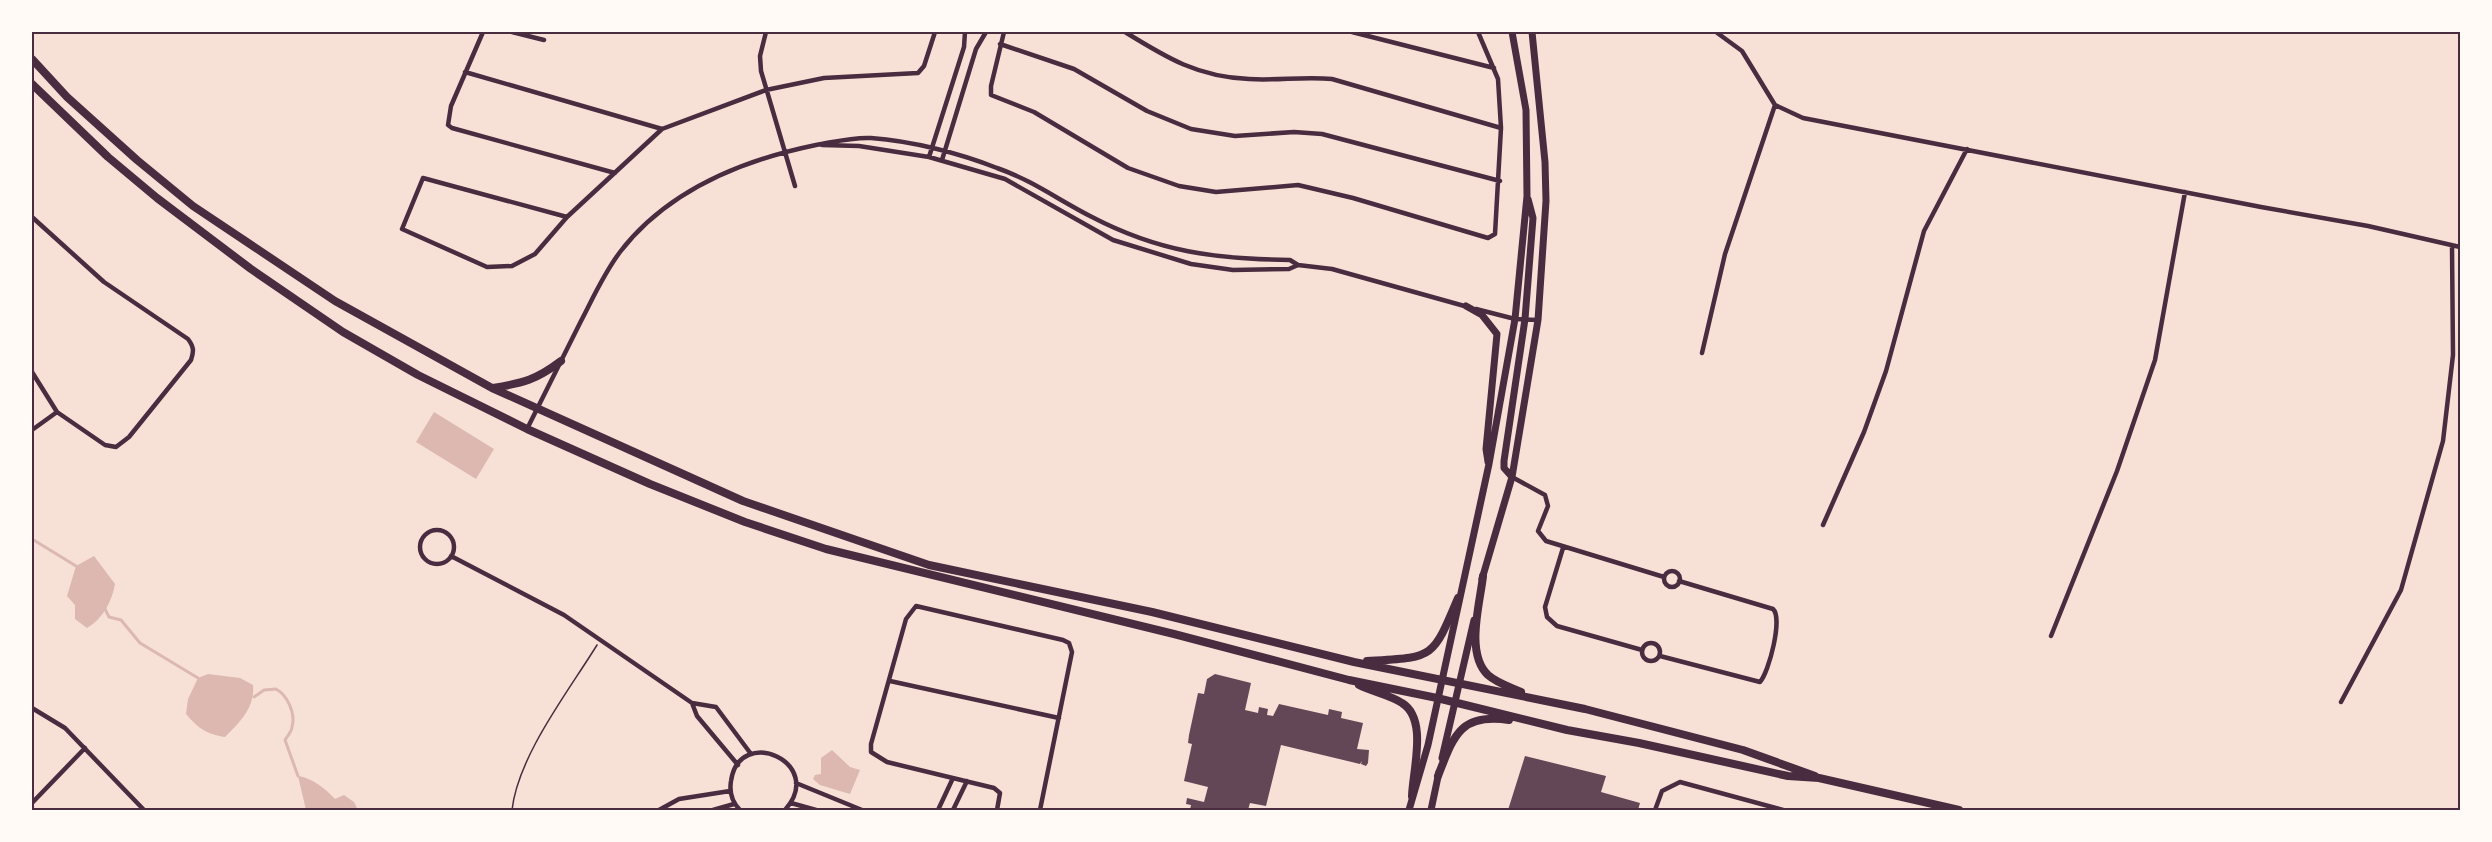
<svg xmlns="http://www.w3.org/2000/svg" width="2492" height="842" font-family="'Playfair Display',serif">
	<rect width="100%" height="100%" fill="#f7e1d7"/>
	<path fill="#dcb8b0" d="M434 412 494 449 476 479 416 442Z
		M94 556 115 584C112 601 103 619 87 628L75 619V605L67 596 76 566Z
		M208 674 240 678 253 685C255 708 240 722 225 737 206 734 198 728 186 714L188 699 198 678Z
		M832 750 850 767 860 770 850 794 820 785 813 779 815 775 821 774V758Z
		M298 776C312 778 325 788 335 799L344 795 354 802 358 810H306Z"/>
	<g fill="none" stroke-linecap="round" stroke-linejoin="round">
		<path stroke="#dcb8b0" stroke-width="3" d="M32 539 76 566
			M105 609 109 617 121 620 140 643 198 678
			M254 697 264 690 276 689C287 695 296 713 292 727 292 731 287 737 285 740L298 776"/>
	</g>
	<path fill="#644757" d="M1215 674 1251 683 1245 710 1258 713 1259 707 1268 709 1267 715 1273 716 1279 704 1328 715 1329 709 1342 712 1341 718 1363 723 1357 749 1369 750 1368 763 1366 766 1361 764 1362 761 1360 764 1281 745 1266 806 1250 803 1248 810H1190L1191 805 1186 804 1187 798 1204 802 1208 787 1184 781 1192 744 1188 743 1189 735 1198 693 1204 694 1207 679Z
		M1525 756 1606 776 1601 792 1640 803 1638 810H1508Z"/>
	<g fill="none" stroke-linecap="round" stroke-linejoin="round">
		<path stroke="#4a2c40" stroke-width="1.5" d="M512 810C518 756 568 692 597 645"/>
		<path stroke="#4a2c40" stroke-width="4.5" d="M483 32 451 106 448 125 452 128 615 173
			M512 32 544 40
			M766 32 760 56 761 71 795 186
			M1004 32 991 86V95L1034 112 1128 168 1179 186 1216 192 1298 185 1353 198 1488 238 1495 234 1501 128 1498 79 1478 32
			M1125 32C1167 58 1198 77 1249 79 1277 81 1304 76 1332 79L1501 128
			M1352 32 1494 68
			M1716 32 1742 51 1775 105 1803 118 2261 207 2368 226 2460 247
			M1000 44 1074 69 1147 111 1191 129 1235 136 1294 132 1322 134 1500 181
			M465 72 662 129 766 90 824 78 918 73 924 66 935 32
			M822 145 859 146 929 157 1005 179 1113 240 1191 264 1233 270 1289 269 1298 265
			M929 157 964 47 965 32
			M942 160 976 49 986 32
			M32 217 104 282 188 339C194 347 194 351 191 360L129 437 116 447 105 445 57 412 32 372
			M567 217 423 178 402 229 487 267 512 266 535 254 567 217 662 129
			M1476 309 1515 319 1538 320
			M1702 353 1725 254 1775 105
			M527 429C545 393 563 357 581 321 593 298 604 273 620 252 667 191 743 160 816 145 834 142 852 137 871 138 912 141 959 153 997 168 1032 180 1060 201 1092 217 1159 252 1215 259 1290 260L1298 265 1332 269 1468 307
			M32 430 57 412
			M1512 477 1545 495 1548 506 1538 531 1546 541 1664 577
			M1823 525 1864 432 1886 371 1924 231 1967 149
			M420 547a17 17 0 1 1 34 0a17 17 0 1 1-34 0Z
			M1563 548 1545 607 1547 617 1557 626 1642 650
			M451 556 564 615 692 703 716 707 751 754
			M1664 579a8 8 0 1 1 16 0a8 8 0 1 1-16 0Z
			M2051 636 2117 471 2155 360 2185 192
			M1642 652a9 9 0 1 1 18 0a9 9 0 1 1-18 0Z
			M1660 656 1760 682C1769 672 1783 618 1773 609L1679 581
			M890 681 1059 718
			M2341 702 2401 590 2443 441 2453 355 2452 246
			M692 703 697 716 738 765
			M32 708 65 728 144 810
			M796 783 862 810
			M32 803 85 748
			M791 803 816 810
			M659 810 679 799 730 791
			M713 810 734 804
			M740 810C732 802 729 793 731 781 739 724 827 763 785 810
			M938 810 953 778
			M953 810 967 781
			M997 810 1000 793 994 788 887 762 871 752V744L906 619 916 606 1063 640 1069 643 1072 652 1040 810
			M1655 810 1662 791 1680 782 1783 810"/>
		<path stroke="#4a2c40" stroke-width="7" d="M1466 306 1482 315 1497 334 1486 449 1488 462
			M1512 477 1504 468V461L1525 319 1533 218 1528 199
			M1482 579 1512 477 1538 320 1546 201 1545 162 1532 32
			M1442 758 1474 620
			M1409 810 1428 745 1489 464 1515 319 1527 196 1526 110 1512 32
			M1431 810 1439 772"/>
		<path stroke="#4a2c40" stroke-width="8" d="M32 59 67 97 137 160 193 206 335 301 492 388 743 501 929 565 1152 612 1354 662 1585 709 1743 750 1815 776
			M32 84 108 157 157 198 251 269 343 332 418 375 527 429 650 484 745 522 826 549 1174 634 1349 680 1437 698 1567 730 1639 743 1788 776 1819 778 1959 810
			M493 388C523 383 536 380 561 361
			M1483 576C1480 604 1465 653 1488 675 1497 683 1510 687 1521 692
			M1367 661C1434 657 1432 660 1458 598
			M1359 685C1373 692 1390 695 1402 703 1428 719 1413 769 1412 796
			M1438 776C1454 735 1460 713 1509 720"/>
	</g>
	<rect width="2492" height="842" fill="none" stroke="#fffaf5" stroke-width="66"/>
	<rect x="33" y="33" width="2426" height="776" fill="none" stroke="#4a2c40" stroke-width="2"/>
</svg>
